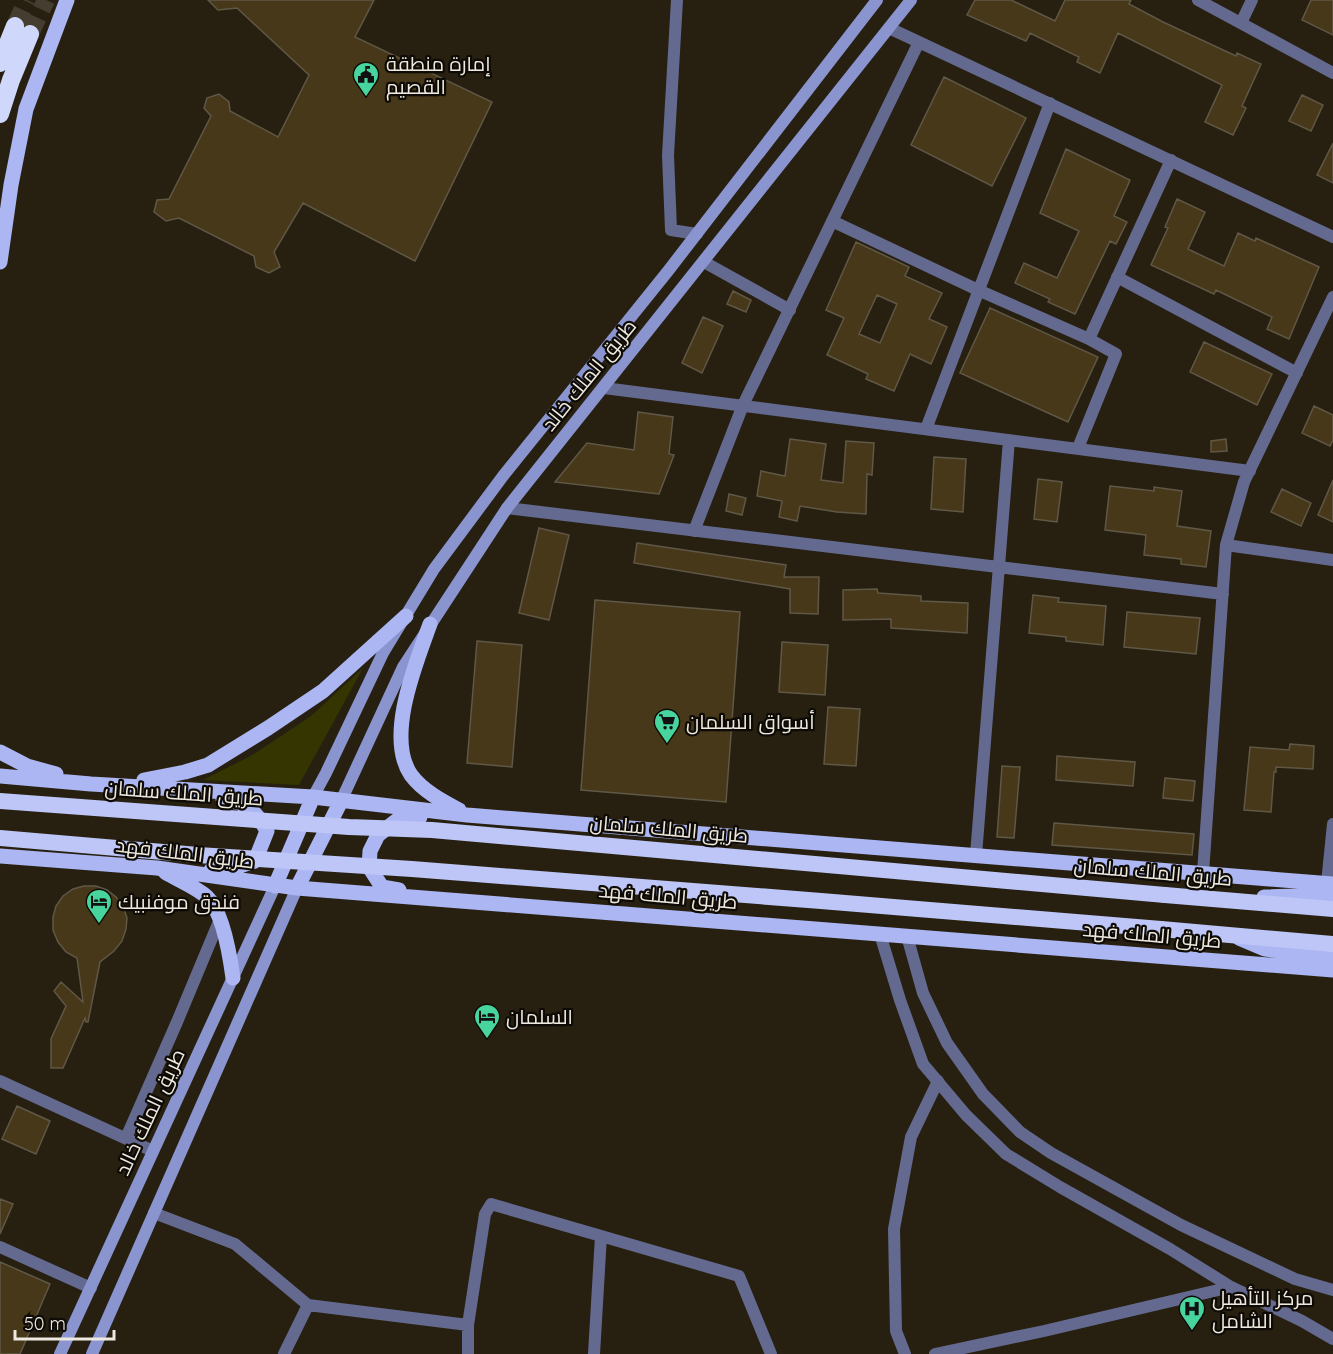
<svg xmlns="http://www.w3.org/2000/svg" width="1333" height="1354" font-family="Quicksand,Cairo,sans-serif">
	<rect width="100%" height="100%" fill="#272011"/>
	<path fill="#343501" d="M363 668 299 785 203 780 254 754 311 716Z"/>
	<path fill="#463818" stroke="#605746" stroke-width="1.5" fill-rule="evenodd" d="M208 0H374L355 37 492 102 415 261 303 203 274 252 280 267 269 273 256 267 254 256 179 218 166 221 154 212 157 200 169 199 211 116 204 108 207 98 219 94 229 102 230 111 278 137 309 75 237 8 218 10Z
		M975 0H1011L1055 21 1065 0H1131L1129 4 1163 22 1236 56 1237 53 1261 64 1242 106 1246 108 1233 135 1205 122 1222 85 1118 33 1100 73 1077 62 1079 57 1030 33 1026 41 967 15Z
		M1311 0H1333V35L1302 20Z
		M944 77 1026 118 992 186 911 145Z
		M1302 95 1323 105 1311 131 1289 121Z
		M1333 143V183L1317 175Z
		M1066 149 1130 180 1114 216 1127 222 1116 244 1110 241 1075 314 1048 302 1050 299 1015 283 1024 263 1057 278 1079 231 1040 213Z
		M1177 199 1205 212 1188 249 1194 252 1224 266 1238 233 1255 241 1256 238 1319 267 1289 339 1267 329 1272 317 1216 290 1214 294 1151 265 1168 228 1165 227Z
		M856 242 909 267 905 276 942 293 929 319 947 327 931 364 910 354 894 391 866 379 868 374 827 355 844 318 826 310ZM877 295 897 304 880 343 859 334Z
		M733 291 751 300 746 312 727 304Z
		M990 308 1098 357 1068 422 960 373Z
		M703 317 723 326 702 373 682 363Z
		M1204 342 1272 374 1257 405 1190 372Z
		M1314 406 1333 415V440L1330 446 1302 433Z
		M638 412 673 417 669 454 674 455 659 494 555 482 587 443 634 450Z
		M790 439 826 444 821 480 843 483 846 441 874 443 872 475 867 474 866 514 837 512 800 506 797 521 779 517 782 501 757 496 761 471 785 476Z
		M1226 439 1227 451 1211 452V441Z
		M934 457 966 459 963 512 931 509Z
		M1038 479 1062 482 1057 522 1034 519Z
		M1333 480V522L1318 515Z
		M1110 486 1154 491V487L1182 491 1177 526 1211 531 1206 567 1181 564V559L1144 555 1146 535 1105 530Z
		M1282 489 1311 503 1301 526 1271 512Z
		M729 494 746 498 742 515 726 511Z
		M539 528 569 535 549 620 519 613Z
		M637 543 786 565 784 577H819L818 614 790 613V589L634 563Z
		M877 589 878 593 921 596V601L968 603 967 633 891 628V619L843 620V590Z
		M1033 595 1059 598 1058 602 1106 606 1103 645 1066 641V637L1029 633Z
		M595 600 740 612 726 802 581 790Z
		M1127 612 1200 618 1196 654 1124 647Z
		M477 641 522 645 512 767 467 763Z
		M782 642 828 645 825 695 779 692Z
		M828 707 860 709 856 766 824 764Z
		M1290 744 1314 746 1313 769 1276 767V772H1274L1271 812 1244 810 1250 747 1289 750Z
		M1057 756 1135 762 1133 786 1056 780Z
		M1002 766 1020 767 1014 838 997 837Z
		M1165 778 1195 781 1193 801 1163 798Z
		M1054 823 1194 834 1192 855 1052 845Z
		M84 886H96L107 890 116 897 123 906 127 918 126 929 122 941 114 951 100 962 88 1022H86L85 1018 63 1068H51V1039L66 1006 54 991 61 982 83 1002 77 958 66 952 58 942 53 930V917L56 906 63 896 73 889Z
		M17 1106 50 1121 36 1154 2 1139Z
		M0 1199 13 1204 0 1234Z
		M0 1262 50 1284 20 1354H0Z"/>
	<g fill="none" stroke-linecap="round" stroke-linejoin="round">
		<path stroke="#453e30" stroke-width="18" stroke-dasharray="18 9" stroke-linecap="butt" d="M15 26 27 0
			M30 34 46 0"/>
		<path stroke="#646a8f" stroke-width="12" d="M677 0 668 155 671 230 697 234
			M1198 0 1333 73
			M1241 23 1252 0
			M889 28 1333 237
			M832 221 978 290 1089 339 1116 354 1078 448
			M704 262 790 310
			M1117 277 1297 373
			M1089 339 1171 160
			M604 388 1250 471
			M926 429 1050 103
			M507 508 1223 594
			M694 531 743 405 919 42
			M1226 545 1333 560
			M976 855 1009 440
			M1203 873 1226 545 1244 482 1333 297
			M1327 883 1333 824
			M0 1081 153 1151
			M154 1213 235 1244 308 1305 468 1325
			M0 1247 91 1288
			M284 1354 308 1305
			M468 1354V1325L485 1214 491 1204 739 1276 771 1354
			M594 1354 601 1236
			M905 1354 896 1331 894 1229 911 1137 938 1081"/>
		<path stroke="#646a8f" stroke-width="12" d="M880 934 900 1000 923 1064 966 1115 1006 1154 1060 1187 1170 1249 1231 1287 1302 1321 1333 1339
			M907 936 923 993 947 1043 983 1094 1020 1132 1051 1153 1181 1225 1295 1279 1333 1290
			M126 1138 177 1022 220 919
			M935 1354 1044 1331 1231 1287"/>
		<path stroke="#8a94cf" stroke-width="12" d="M313 797 326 773 383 653 434 569 503 476 668 271 877 0
			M341 801 403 667 507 508 911 0
			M60 1354 275 886
			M92 1354 297 888"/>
		<path stroke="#abb6f3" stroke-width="15" d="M0 262 11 185 26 109 67 0
			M430 624C416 663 385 737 411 775 423 791 442 801 459 810
			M0 752 27 766 56 774
			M0 776 91 784 313 797 467 815 1333 884
			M144 780 185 772 208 765 268 728 323 691 406 616
			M0 856 157 868 297 888 1333 970
			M211 870H227L255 861 267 831C255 810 248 803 223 799
			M165 872C178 880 196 887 207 897 223 912 230 956 233 978
			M275 886 313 797
			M297 888 341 801
			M399 890 382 887 369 867 370 851 378 835 400 818 420 817
			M1264 897 1333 895
			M1239 938 1265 949 1333 957"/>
		<path stroke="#bdc6f7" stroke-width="16" d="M1165 895 1333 909
			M1161 929 1333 944"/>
		<path stroke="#cfd7fb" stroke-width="18" d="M0 63 15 26
			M0 114 11 80 30 34"/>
		<path stroke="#bdc6f7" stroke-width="16" d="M0 801 349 827 432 830 1165 895
			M0 838 198 855 412 869 821 901 1161 929"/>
	</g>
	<defs>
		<symbol id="civic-pin" viewBox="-11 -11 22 30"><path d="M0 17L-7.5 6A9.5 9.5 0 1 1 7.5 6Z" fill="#48d49d" stroke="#0e0a05"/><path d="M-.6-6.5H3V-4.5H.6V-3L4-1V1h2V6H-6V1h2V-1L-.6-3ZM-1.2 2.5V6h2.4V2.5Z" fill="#111"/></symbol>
		<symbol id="supermarket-pin" viewBox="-11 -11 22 30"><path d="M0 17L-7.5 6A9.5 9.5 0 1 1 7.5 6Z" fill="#48d49d" stroke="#0e0a05"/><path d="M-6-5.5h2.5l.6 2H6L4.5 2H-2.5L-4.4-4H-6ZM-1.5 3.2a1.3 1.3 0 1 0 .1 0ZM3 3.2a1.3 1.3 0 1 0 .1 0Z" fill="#111"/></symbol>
		<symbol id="hotel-pin" viewBox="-11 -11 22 30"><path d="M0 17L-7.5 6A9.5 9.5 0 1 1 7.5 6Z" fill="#48d49d" stroke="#0e0a05"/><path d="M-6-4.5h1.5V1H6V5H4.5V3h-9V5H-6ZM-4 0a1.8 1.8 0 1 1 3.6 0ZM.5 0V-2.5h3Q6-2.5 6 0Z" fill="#111"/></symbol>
		<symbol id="hospital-pin" viewBox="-11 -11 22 30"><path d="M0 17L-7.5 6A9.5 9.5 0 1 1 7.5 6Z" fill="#48d49d" stroke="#0e0a05"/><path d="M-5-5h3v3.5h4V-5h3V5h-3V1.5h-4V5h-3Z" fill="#111"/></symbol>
	</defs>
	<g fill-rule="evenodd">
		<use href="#civic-pin" x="351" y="60" width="30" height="40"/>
		<use href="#supermarket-pin" x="652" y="707" width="30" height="40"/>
		<use href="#hotel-pin" x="84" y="887" width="30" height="40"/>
		<use href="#hotel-pin" x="472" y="1002" width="30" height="40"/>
		<use href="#hospital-pin" x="1177" y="1294" width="30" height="40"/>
	</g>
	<g text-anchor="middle" stroke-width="4.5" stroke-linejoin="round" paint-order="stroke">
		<g font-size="20" fill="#eee9df" stroke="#0e0a05" text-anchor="start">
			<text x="386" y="71">إمارة منطقة<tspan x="386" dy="23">القصيم</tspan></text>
			<text x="686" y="729">أسواق السلمان</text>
			<text x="118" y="909">فندق موفنبيك</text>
			<text x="506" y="1024">السلمان</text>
			<text x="1212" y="1305">مركز التأهيل<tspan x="1212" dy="23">الشامل</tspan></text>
		</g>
		<g font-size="20" fill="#eee9df" stroke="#0e0a05">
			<text transform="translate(589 375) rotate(-51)" y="7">طريق الملك خالد</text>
			<text transform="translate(184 793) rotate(4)" y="7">طريق الملك سلمان</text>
			<text transform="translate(669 829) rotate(5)" y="7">طريق الملك سلمان</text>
			<text transform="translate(185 853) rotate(7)" y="7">طريق الملك فهد</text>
			<text transform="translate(1153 872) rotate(5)" y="7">طريق الملك سلمان</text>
			<text transform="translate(668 896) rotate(5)" y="7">طريق الملك فهد</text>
			<text transform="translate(1152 935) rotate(5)" y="7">طريق الملك فهد</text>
			<text transform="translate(150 1112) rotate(-65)" y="7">طريق الملك خالد</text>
		</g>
	</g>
	<path d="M15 1330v9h99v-9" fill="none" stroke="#eee9df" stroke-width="3"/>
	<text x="24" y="1330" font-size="18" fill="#eee9df" stroke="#0e0a05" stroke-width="4.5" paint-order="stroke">50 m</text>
</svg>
